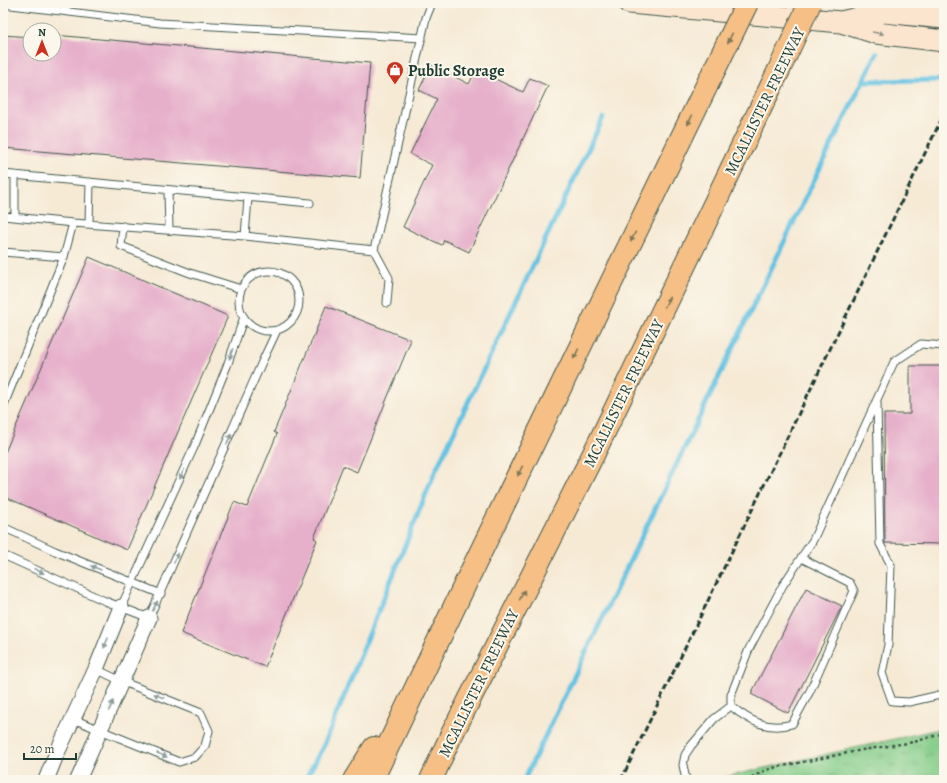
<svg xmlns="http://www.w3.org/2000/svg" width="947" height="783" font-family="Alegreya,serif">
	<defs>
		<pattern id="grass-tufts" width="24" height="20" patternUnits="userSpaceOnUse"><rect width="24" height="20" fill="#83cc88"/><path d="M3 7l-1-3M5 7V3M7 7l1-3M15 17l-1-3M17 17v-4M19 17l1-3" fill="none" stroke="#6ba770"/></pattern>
	</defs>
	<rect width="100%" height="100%" fill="#fbf7ec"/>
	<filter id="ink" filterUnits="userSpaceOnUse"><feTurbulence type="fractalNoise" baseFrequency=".025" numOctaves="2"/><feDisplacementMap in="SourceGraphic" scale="8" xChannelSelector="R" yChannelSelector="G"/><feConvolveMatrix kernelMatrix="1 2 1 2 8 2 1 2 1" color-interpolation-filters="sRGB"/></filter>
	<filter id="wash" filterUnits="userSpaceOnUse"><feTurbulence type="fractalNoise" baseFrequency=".012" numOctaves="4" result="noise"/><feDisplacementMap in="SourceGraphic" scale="16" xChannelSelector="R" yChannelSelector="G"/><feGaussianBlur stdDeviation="0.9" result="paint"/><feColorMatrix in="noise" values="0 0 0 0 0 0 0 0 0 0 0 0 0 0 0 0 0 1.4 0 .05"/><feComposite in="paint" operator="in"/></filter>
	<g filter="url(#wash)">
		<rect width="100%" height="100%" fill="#f6ead5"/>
		<path fill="url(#grass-tufts)" stroke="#51845e" d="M944 728V780H711Z"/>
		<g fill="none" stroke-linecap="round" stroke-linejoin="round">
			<path stroke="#65c3e3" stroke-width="5" d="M863 81 944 80
				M305 780 325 743 434 474 603 118
				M524 780 817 174 877 53"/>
		</g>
		<g id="blocks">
			<path fill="#e6afca" d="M3 35 30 37V54H54V35L370 63 360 178 3 148Z
				M431 65 469 84 476 70 523 92 530 78 548 86 469 252 444 240 442 245 403 227 432 165 410 154 437 99 419 90Z
				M89 257 228 316 127 550 3 496V457Z
				M326 306 411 340 357 472 343 466 314 538 317 540 265 667 181 633 234 502 247 507 277 434 274 432Z
				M910 366H944V544L885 543 884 414H910Z
				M806 588 842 606 788 713 751 694Z"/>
		</g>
	</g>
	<g filter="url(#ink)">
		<use href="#blocks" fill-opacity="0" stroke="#3f574c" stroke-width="1"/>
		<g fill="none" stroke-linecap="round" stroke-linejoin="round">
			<defs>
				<path id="service" d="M3 4 160 23 422 38
					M3 174 310 203
					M168 190 169 230
					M3 216 73 223 64 257
					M15 217V175
					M73 223 245 236 374 250 426 18 432 3
					M89 224 90 182
					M123 226 121 246 190 273 241 289
					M245 236 248 198
					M374 250 389 278 387 303
					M3 252 64 257 3 407
					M239 301a30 30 0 1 1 60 0a30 30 0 1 1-60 0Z
					M877 402 880 544 891 565 888 645 882 673 892 701 909 702 944 694
					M3 527 55 551 161 594
					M3 555 105 601 149 618 262 362 277 330
					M801 558 850 583 854 591 810 691 792 724C768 731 749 721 731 706V695L749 649 783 585 813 540 894 362 921 344 944 346
					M121 607 195 445 227 366 244 317
					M73 719 179 762 195 757 205 746 209 731 201 713 121 681 96 669
					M686 780 683 765 685 755 691 746 714 719 731 706"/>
				<path id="minor" d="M46 780 56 755 96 669 121 607
					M78 780 149 618"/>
				<path id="secondary" d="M629 3 841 22 876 33 944 41
					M841 22 884 12 944 18"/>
				<path id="motorway" d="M354 780 374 748
					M372 780 469 576 707 85
					M431 780 450 738 594 453 778 72"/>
			</defs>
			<use href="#service" stroke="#3f574c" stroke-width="9"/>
			<use href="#minor" stroke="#3f574c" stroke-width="17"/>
			<use href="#secondary" stroke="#3f574c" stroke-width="23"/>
			<use href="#motorway" stroke="#3f574c" stroke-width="24"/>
			<path stroke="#3f574c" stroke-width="2.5" stroke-dasharray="3 3" stroke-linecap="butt" d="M746 780 764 771 773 768 862 750 914 742 944 733"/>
			<use href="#service" stroke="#fff" stroke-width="7"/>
			<use href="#minor" stroke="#fff" stroke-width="15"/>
			<use href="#secondary" stroke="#fbe5cf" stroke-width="21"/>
			<use href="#motorway" stroke="#f5bf86" stroke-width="22"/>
			<path stroke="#1f3d34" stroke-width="3" stroke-dasharray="6 3" stroke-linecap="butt" d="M621 780 944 114"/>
			<defs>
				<path id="motorway-bridge" d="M778 72 810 3
					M707 85 747 3"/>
			</defs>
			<use href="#motorway-bridge" stroke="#3f574c" stroke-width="24" stroke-linecap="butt"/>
			<use href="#motorway-bridge" stroke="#f5bf86" stroke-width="22"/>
		</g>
		<defs><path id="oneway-solid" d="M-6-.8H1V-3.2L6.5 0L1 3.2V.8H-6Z"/></defs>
		<use fill="#8d9182" href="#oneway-solid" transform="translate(878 33) rotate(10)"/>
		<g fill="#7f7859">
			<use href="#oneway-solid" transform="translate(730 38) rotate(116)"/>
			<use href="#oneway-solid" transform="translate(690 120) rotate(116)"/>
			<use href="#oneway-solid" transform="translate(633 237) rotate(116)"/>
			<use href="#oneway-solid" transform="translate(667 302) rotate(-64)"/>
			<use href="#oneway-solid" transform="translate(576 354) rotate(116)"/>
			<use href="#oneway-solid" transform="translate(520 471) rotate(116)"/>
			<use href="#oneway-solid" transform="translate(522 595) rotate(-63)"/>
		</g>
		<g fill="#8f9e9a">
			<use href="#oneway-solid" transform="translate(231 354) rotate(108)"/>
			<use href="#oneway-solid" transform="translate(229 439) rotate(-66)"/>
			<use href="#oneway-solid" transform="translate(182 474) rotate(115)"/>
			<use href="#oneway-solid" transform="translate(176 558) rotate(-66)"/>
			<use href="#oneway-solid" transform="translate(96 568) rotate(-157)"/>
			<use href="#oneway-solid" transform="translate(39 571) rotate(24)"/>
			<use href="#oneway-solid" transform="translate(155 606) rotate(-64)"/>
			<use href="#oneway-solid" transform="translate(106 643) rotate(112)"/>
			<use href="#oneway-solid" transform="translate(159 696) rotate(-158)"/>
			<use href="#oneway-solid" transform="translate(111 706) rotate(-66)"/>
			<use href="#oneway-solid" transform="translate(162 755) rotate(22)"/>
		</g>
	</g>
	<defs>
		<symbol id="shop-pin" viewBox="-11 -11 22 30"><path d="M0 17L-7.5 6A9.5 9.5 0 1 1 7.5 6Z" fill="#c8321e" stroke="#fbf7ec"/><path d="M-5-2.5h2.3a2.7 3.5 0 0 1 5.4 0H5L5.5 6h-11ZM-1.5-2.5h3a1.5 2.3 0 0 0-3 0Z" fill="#fff"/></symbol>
	</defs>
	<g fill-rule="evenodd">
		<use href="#shop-pin" x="385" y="60" width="20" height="27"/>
	</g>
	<g text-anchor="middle" stroke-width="4" stroke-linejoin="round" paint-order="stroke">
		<g font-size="16" font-weight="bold" fill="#1f3d34" stroke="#fbf7ec" text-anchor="start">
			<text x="408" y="76">Public Storage</text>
		</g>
		<g font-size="16" fill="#1f3d34" stroke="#fbf7ec">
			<text transform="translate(764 101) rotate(-64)" y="6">MCALLISTER FREEWAY</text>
			<text transform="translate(623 393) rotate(-64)" y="6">MCALLISTER FREEWAY</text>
			<text transform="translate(478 683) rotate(-64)" y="6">MCALLISTER FREEWAY</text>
		</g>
	</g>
	<rect width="947" height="783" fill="none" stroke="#fbf7ec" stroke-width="16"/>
	<g transform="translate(42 42)"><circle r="19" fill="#fbf7ec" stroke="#a3ada2"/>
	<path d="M0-3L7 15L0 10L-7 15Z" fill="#c8321e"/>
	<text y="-6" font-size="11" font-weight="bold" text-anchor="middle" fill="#1f3d34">N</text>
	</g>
	<path d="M24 753v6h52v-6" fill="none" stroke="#1f3d34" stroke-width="2"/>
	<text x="30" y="753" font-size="12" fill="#1f3d34" stroke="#fbf7ec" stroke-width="3" paint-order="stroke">20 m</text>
</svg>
